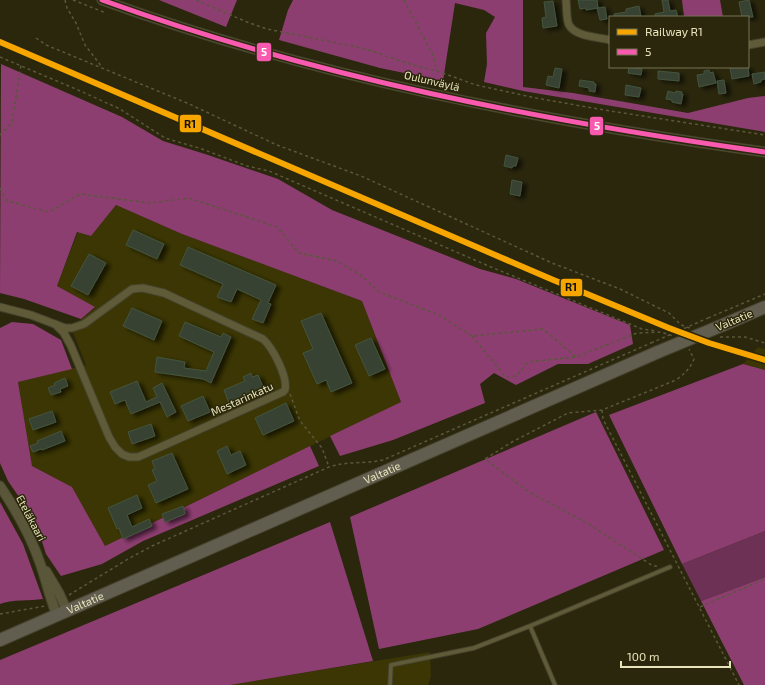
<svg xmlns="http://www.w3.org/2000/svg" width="765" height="685" font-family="'Exo 2',sans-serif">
	<defs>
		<filter id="shadow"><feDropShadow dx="4.5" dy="2.5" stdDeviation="2" flood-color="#0009"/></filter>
	</defs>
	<rect width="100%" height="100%" fill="#2a270d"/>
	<path fill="#3b3603" d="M116 205 182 234 362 301 401 402 105 546 72 487 32 466 18 382 86 365 71 327 95 308 57 286 78 232 91 236Z
		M758 347 765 349V370L743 364Z
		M430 652 431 676 428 685H230Z"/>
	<path fill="#6c3154" d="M765 531V577L701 601 682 564Z"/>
	<path fill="#8d3e70" d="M159 0H237L226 27Z
		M293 0H523V87L573 93 688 113 748 98 765 96V132L523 91 484 82 487 64 486 33 495 17 484 10 455 3 443 81 380 68 279 40 288 10Z
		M682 0H720L723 17H684Z
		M1 64 122 117 163 141 205 154 278 179 332 210 480 269 516 279 630 325 633 344 588 364H558L516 385 494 373 480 384 485 403 393 440 340 456 330 436 401 402 362 301 182 234 116 205 91 236 77 232 57 286 95 307 81 319 24 299 0 293Z
		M12 322 33 324 61 340 72 369 18 382 32 466 72 487 105 546 310 446 319 466 143 541 102 564 61 576 46 554 35 520 8 481 0 463V328Z
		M743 364 765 370V531L682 564 609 415Z
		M596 412 664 550 478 629 379 649 350 517Z
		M0 502 23 544 43 599C30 601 12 599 0 604Z
		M330 522 373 661 230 685H0V660Z
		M765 577V685H744L701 601Z"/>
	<path fill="#374330" stroke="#44543e" filter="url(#shadow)" d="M578 0H597L598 8 586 10V8L580 9Z
		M662 0H668L670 11 676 10 678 17H655V14L664 12Z
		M749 0 753 17H742L739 2Z
		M553 1 557 26 543 28 542 18 546 17 544 2Z
		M639 6 641 17H615L614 14 626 12V9Z
		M605 7 607 19 600 20 597 8Z
		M629 67 642 69 641 75 628 73Z
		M735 67H748L749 76 732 79 730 68Z
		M555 68 562 69 559 88 546 85 548 76 553 77Z
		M709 70 710 73 713 72 716 83 699 87 697 75 704 74V71Z
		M658 71 679 73V81L658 79Z
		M765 72V79L761 80V82L754 84 752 74Z
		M580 80 594 82V84H596L595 92 589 91V88L579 86Z
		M724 80 726 93 719 94 717 81Z
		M626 85 641 88 639 97 625 95Z
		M668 91 675 93 676 91 682 92 681 94H683L681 104 672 102V100L666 99Z
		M506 155 518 158 516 166H513L512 168 504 166Z
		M512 180 522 182 520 196 510 194Z
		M133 230 164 244 157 259 126 245Z
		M188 247 276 285 268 303 271 304 263 323 252 319 261 300 237 289 231 302 217 297 223 284 180 265Z
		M89 254 106 263 88 295 71 286Z
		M132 308 162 321 154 340 123 326Z
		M321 313 352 383 331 392 326 380 317 384 303 353 313 349 301 321Z
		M185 322 221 337 223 333 231 337 211 383 203 379 155 372 157 357 185 362 184 368 206 371 214 352 179 336Z
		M371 338 385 369 369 376 355 345Z
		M251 373 252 377 258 375 264 389 229 403 224 390 245 381 243 377Z
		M65 378 68 386 60 389 61 392 51 395 48 388 55 385 54 383Z
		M137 381 146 402 157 397 153 388 162 383 176 412 167 417 160 402 131 414 125 400 115 404 110 392Z
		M203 396 210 412 188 421 181 406Z
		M286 403 294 421 263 435 255 418Z
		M52 411 56 422 33 430 29 419Z
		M151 424 155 436 132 444 128 432Z
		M61 431 65 441 42 450 41 449 33 452 30 446 38 443 37 441Z
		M227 446 231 455 240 451 246 465 227 474 217 451Z
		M172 453 188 489 156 503 148 485 157 481 152 470 155 469 152 461Z
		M137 495 142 508 127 515 132 527 149 519 152 526 123 539 119 528 117 529 108 508Z
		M183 506 185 514 165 522 162 514Z"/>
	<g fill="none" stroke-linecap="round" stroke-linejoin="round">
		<defs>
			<path id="lane" d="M530 626 555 685
				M390 685 391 665 474 648 530 626 670 567"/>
			<path id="street" d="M566 0C567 7 566 19 569 25 576 37 598 37 610 40
				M748 45 765 42
				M0 307 31 315 65 328H72L84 324 132 289 143 288 164 293 263 339C273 348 288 377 285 390L283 392 145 454 138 457H129L122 454 115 447 109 437 71 346 64 333 55 324"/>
			<path id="secondary" d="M102 0C314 77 542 121 765 152
				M0 486C16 510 31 536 40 563 46 580 50 598 57 616
				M46 571 59 593 67 611"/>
			<g id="highway">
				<path d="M723 325 765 307"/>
				<path id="s1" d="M0 640 658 352"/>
			</g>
		</defs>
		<use href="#lane" stroke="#46432e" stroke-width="5.5"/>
		<use href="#street" stroke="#46432e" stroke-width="9"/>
		<use href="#secondary" stroke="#46432e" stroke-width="11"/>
		<use href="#highway" stroke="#46432e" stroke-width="14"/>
		<path stroke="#5a573b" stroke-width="1.5" stroke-dasharray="3 3" stroke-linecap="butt" d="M65 0 67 8 76 23 85 45 102 67
			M73 0 106 13
			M196 0 247 22 267 29 362 48 410 64 437 71 476 85 536 98 604 110 765 135
			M404 0 433 55 437 71
			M36 38 46 45 187 103 277 145 361 176 552 263 620 289 669 313 681 325 690 328
			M0 57 78 90 120 109 165 138 202 149 247 166 269 171 491 267 642 329 657 331
			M0 135 12 123 21 65
			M0 188 7 201 49 212 80 194 151 203 189 198 277 227 299 253 337 261 361 275 379 292 439 315 472 336 543 329 576 357 637 333 661 332 673 336
			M708 318 765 294
			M472 336 506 377 516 376 528 362 576 357
			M720 337H745L765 343
			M290 394 300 421 322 448 329 467
			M602 410 603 419 739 685
			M657 566H653L587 523 529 492 485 459 512 442 568 413 602 410 676 380C684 374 690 369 694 359L689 349
			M69 595 128 559 152 546 329 467C347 461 365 464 383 460L651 343
			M700 607 765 579
			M0 614 45 606"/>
		<use href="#lane" stroke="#5f5b38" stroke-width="3.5"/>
		<use href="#street" stroke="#5f5b38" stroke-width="7"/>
		<use href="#secondary" stroke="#59563a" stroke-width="9"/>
		<use href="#highway" stroke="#615e50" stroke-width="12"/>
		<defs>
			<path id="highway-bridge" d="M658 352 723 325"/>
		</defs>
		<use href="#highway-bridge" stroke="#46432e" stroke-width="14" stroke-linecap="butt"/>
		<path stroke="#5a573b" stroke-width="1.5" stroke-dasharray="3 3" stroke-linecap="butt" d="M651 343 708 318"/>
		<use href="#highway-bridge" stroke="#615e50" stroke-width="12"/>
		<defs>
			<path id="bus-1" d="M102 0C314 77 542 121 765 152"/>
		</defs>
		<use href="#bus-1" stroke="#2a270c" stroke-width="8"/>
		<use href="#bus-1" stroke="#f75aaf" stroke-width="5"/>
		<defs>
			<path id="rail-1" d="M0 42 551 279 669 328 709 343 765 360"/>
		</defs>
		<use href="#rail-1" stroke="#2a270c" stroke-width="9"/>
		<use href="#rail-1" stroke="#f7a600" stroke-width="6"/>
	</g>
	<g text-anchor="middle" stroke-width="3" stroke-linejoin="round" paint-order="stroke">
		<g font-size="11" fill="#e8e4bb" stroke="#2a270c">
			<text transform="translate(432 81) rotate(13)" y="4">Oulunväylä</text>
			<text transform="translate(734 320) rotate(-23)" y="4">Valtatie</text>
			<text transform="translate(242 399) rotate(-24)" y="4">Mestarinkatu</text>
			<text dy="4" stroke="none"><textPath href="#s1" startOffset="417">Valtatie</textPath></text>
			<text transform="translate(31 518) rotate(62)" y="4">Eteläkaari</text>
			<text dy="4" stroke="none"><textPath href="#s1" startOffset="93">Valtatie</textPath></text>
		</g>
	</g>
	<g stroke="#2a270c" stroke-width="1.5">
		<rect x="256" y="42" width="16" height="20" rx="4" fill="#f75aaf"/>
		<rect x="179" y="114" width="23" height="19" rx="4" fill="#f7a600"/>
		<rect x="589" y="116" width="15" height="20" rx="4" fill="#f75aaf"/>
		<rect x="560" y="278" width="23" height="19" rx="4" fill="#f7a600"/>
	</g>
	<g font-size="11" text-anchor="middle" font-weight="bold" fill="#fff">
		<text x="264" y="56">5</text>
		<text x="597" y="130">5</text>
	</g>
	<g font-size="11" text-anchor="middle" font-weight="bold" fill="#111">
		<text x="190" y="128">R1</text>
		<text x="571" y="291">R1</text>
	</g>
	<rect x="609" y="16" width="140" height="52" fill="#2a270c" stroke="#767352"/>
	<rect x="617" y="29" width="20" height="6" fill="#f7a600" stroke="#767352"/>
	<text x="645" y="36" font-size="12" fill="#e8e4bb">Railway R1</text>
	<rect x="617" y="49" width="20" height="6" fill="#f75aaf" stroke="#767352"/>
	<text x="645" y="56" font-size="12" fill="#e8e4bb">5</text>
	<path d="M621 661v6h109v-6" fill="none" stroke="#e8e4bb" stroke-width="2"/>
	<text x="627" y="661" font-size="12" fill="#e8e4bb" stroke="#2a270c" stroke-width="3" paint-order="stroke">100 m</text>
</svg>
